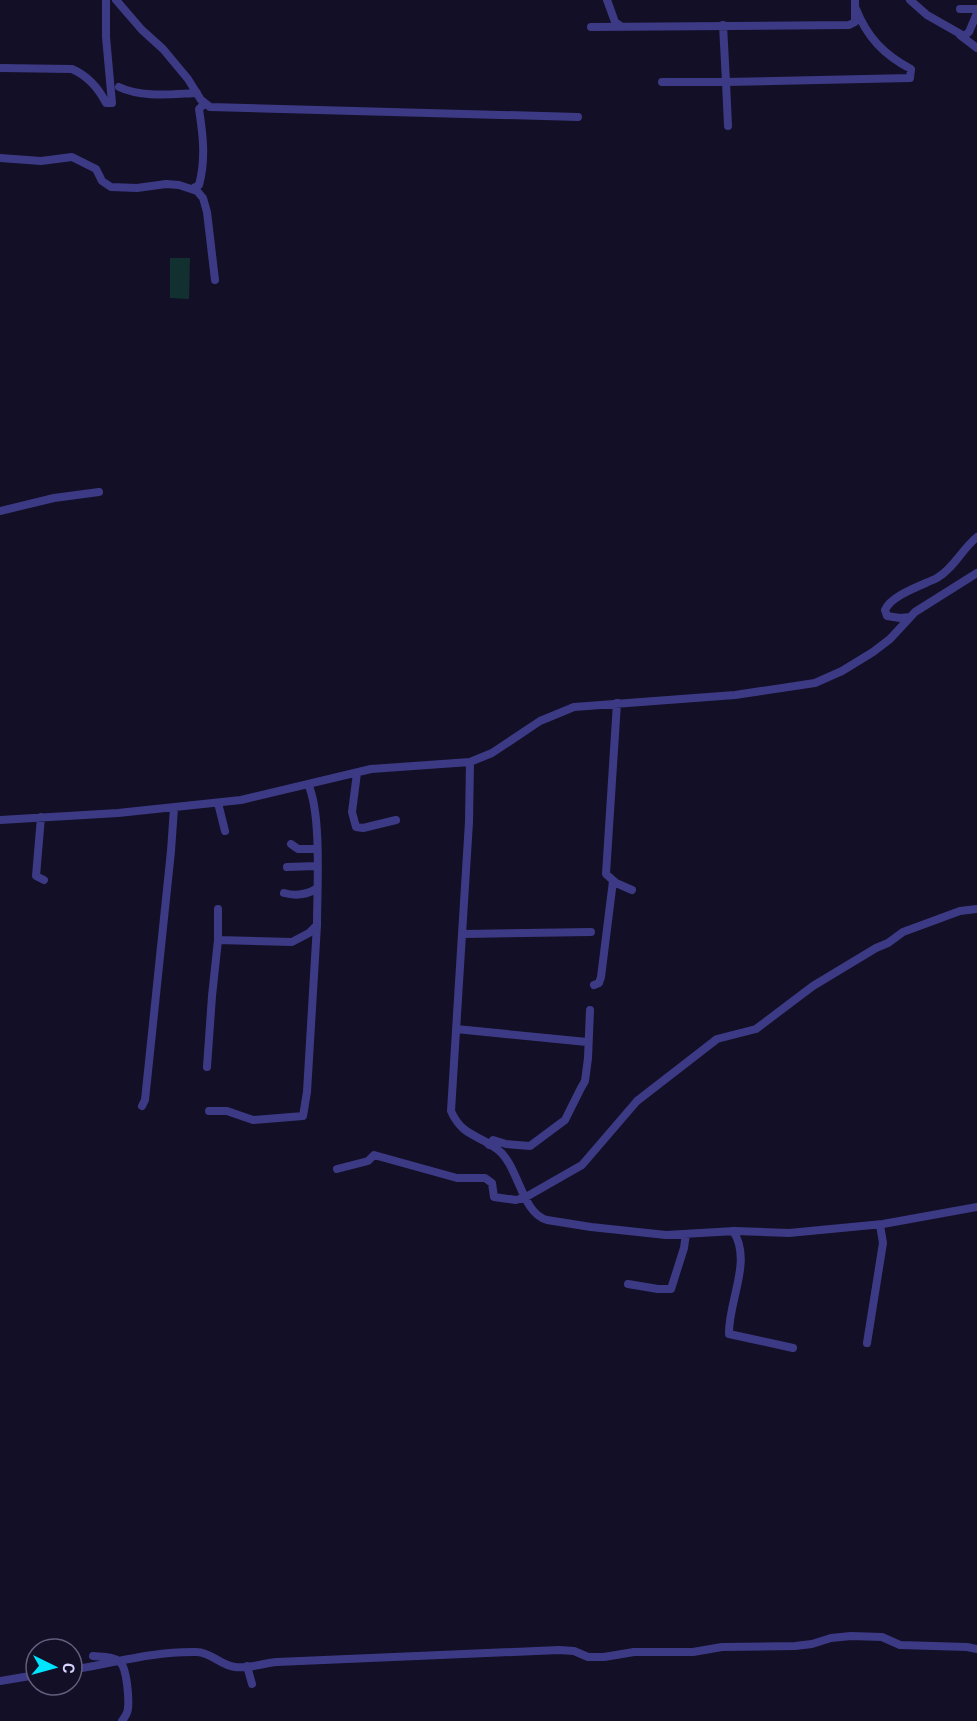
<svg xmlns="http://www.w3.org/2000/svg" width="977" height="1721" font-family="Roboto,sans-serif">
	<rect width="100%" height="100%" fill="#130f26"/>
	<path fill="#12302f" d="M170 258H190L189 299 170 298Z"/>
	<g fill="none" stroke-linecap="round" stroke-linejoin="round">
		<path stroke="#3d3a85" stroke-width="8" d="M116 0 142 30 163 49 188 79 201 100 210 107 578 117
			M607 0 615 22 622 27
			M910 0 927 15 964 36 969 32 977 13
			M960 9H977
			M591 27 849 25 855 22V0
			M960 35 977 48
			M0 68 72 69C88 76 98 87 106 103H112L106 37V0
			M662 82H726L723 25
			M119 87C142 98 172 94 197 93
			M728 126 726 82 910 78 911 69C884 55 867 37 856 9
			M0 158 41 161 72 157 96 169 102 181 111 187 137 188 166 184 179 185 197 191 203 198 207 212 215 280
			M192 189 199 185C206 159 203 135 199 109L204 104
			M0 511 54 498 99 492
			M910 617 900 618 887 616 885 610C891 595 923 585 937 578 954 568 962 549 977 537
			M617 703 606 874 616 883 632 890
			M470 762 469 822 451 1111C462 1136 477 1134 497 1149 519 1165 521 1213 547 1220L591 1227 666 1235 735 1231 789 1233 883 1224 977 1207
			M357 773 352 812 356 827 363 828 396 820
			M218 803 225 831
			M41 817 36 876 44 880
			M0 820 118 813 241 800 371 769 470 762 492 753 540 721 574 707 735 695 815 683 842 671 873 652 890 639 915 612 977 573
			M291 844 298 849H316
			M287 867 317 866
			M284 893C295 896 306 895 316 889
			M218 909V940L292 942 309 933 317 925C317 890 322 814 308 784
			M463 934 591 932
			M594 985 599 983 601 977 613 881
			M456 1029 587 1042
			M207 1067 212 996 218 940
			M142 1106 145 1100 171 851 174 808
			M209 1111H227L253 1120 303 1116 307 1092 317 925
			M489 1145 493 1140 506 1144 530 1146 565 1120 581 1088 585 1081 588 1058 590 1010
			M337 1169 368 1161 374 1155 457 1178H485L492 1183 494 1197 516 1200 526 1197 582 1165 637 1101 717 1039 756 1029 813 986 876 948 888 943 903 932 960 911 977 909
			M733 1231C753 1260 728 1302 729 1334L793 1348
			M628 1284 658 1289H671L684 1248 686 1234
			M867 1343 883 1243 880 1225
			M93 1656C102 1657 113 1656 120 1662 127 1668 129 1699 128 1708 128 1713 125 1717 122 1721
			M247 1666 252 1684
			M72 1670C113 1663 155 1651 197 1652 210 1652 222 1666 235 1667 248 1669 264 1663 277 1662L559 1650 574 1651 588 1657H604L634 1652H693L722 1647 795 1646 812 1644 831 1638 851 1636 882 1637 900 1645 967 1647 977 1649
			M0 1681 36 1675"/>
	</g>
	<g transform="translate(54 1667) rotate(95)"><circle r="28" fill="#130f26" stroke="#625e7d" stroke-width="1.5"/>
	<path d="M0-4.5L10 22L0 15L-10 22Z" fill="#00e5ff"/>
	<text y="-9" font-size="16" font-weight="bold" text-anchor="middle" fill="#d9d4ff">С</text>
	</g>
</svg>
